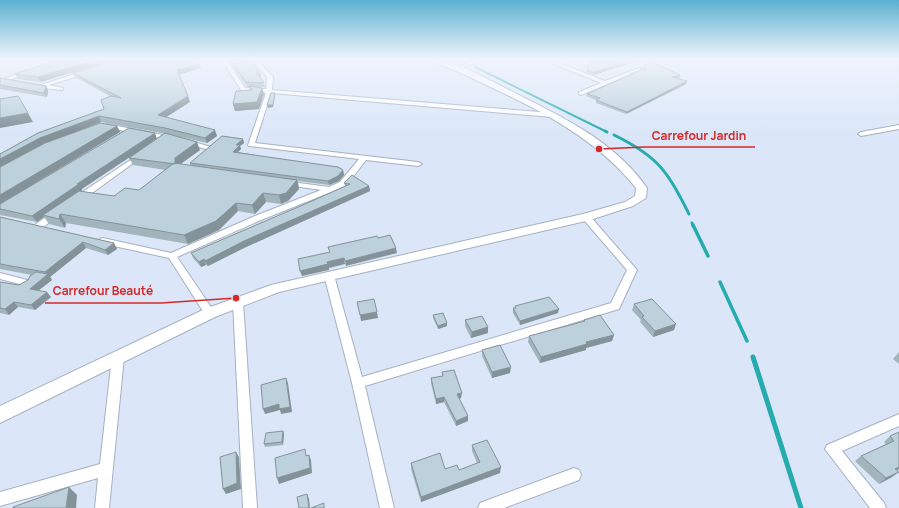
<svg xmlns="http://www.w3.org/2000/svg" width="899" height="508" font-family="Manrope,sans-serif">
	<rect width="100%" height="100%" fill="#dbe7f8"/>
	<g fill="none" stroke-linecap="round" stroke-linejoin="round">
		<path stroke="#26acae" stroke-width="2" d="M468 60 469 62
			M475 67 607 132"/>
		<path stroke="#26acae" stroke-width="3" d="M605 131 607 132
			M614 135C659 157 667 171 689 214
			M692 223 693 226"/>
		<path stroke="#26acae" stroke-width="3.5" d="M693 225 708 256
			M720 282 747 341"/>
		<path stroke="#26acae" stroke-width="5" d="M753 357 801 508"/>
		<defs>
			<path id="street" d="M31 60H43L56 64 54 65Z
				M222 60H227L245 88 266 89 267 77 252 60H257L273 77 272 90 552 113 555 115 552 117 271 93 255 143 418 162 422 164 418 166 366 160 346 186 261 220 177 257 215 313 214 316H206L169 258 100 243 99 241 100 239 103 238 171 253 255 216 321 190 287 185 283 183 284 181 329 187 340 182 359 159 249 146 248 145 266 93 241 90Z
				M474 60H482L461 69 456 68Z
				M544 60H552L605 81 639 68 644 69 581 95 579 94V92L601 83Z
				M26 70 31 71 7 81 2 80Z
				M86 70 89 72 88 73 49 85 63 88V90L41 88 38 86Z
				M107 124 173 137 176 139 173 141 105 127 104 126Z
				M899 125V129L861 136 858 134 861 132Z
				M187 140 211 147 212 148 209 150 185 143 184 142Z
				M141 153 144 155 143 156 81 201H75L74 199 75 197Z
				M53 212H59L60 214 42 228H36L35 226 36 224Z
				M583 215H589L637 270 619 309 365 386 394 508H380L352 383 324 275 326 273 329 272 334 275 362 377 611 303 627 270 583 219 582 217Z
				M0 273 31 281 33 283 31 285 28 286 0 279Z
				M238 298 242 299 243 302 257 508H243L233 302 234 299Z
				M118 353 122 354 124 357 109 508H95L98 478 0 506V492L100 464 112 357 114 354Z
				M899 414V426L842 451 884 503 886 508H870L825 449 827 445Z
				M574 468 579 470 581 475 579 480 504 508H478L480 503 485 501Z"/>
			<path id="secondary" d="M430 60C456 60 483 77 507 89 558 115 613 139 647 188L646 198 633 206 590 220 279 292 215 317 0 423V406L205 309 271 285 583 214 625 202 635 196 636 188C596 138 538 109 480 82 470 77 460 72 449 68 443 66 435 64 430 60Z"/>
		</defs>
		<use href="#street" stroke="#a5b1c1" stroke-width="2"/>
		<use href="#secondary" stroke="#a5b1c1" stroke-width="2"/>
		<use href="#street" fill="#fff" fill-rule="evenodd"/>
		<use href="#secondary" fill="#fff" fill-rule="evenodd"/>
	</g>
	<path fill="#a2b4bc" d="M642 60 593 75 586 72 587 70Z
		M233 64 260 73 261 77H260L264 83 265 87H258L262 88 264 94 259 109 235 111 233 104 250 90 249 87H247L234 68Z
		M645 65 680 75V77L677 78 686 84 626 114 596 103V100L586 96 587 94 645 68Z
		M201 68 179 74 190 102 165 117 217 136 207 143 167 134 101 122 58 138 117 126 120 132 28 187 82 189V190L81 192 114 196 139 190 166 170 133 165 129 158 200 150 180 164 191 166 190 163 243 139 244 143 240 146 241 149 238 152 343 170 344 175 339 181 329 185 298 181 299 189 288 201 281 204 266 202 255 214 238 211 219 230 188 244 66 223 65 228 49 224 44 217 37 222 0 215V154L104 109 110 96 75 77 73 73Z
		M74 72 41 82 18 79 15 74Z
		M0 78 46 86 48 90 47 97 0 89Z
		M344 183 369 186 370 191 246 247 208 266 206 265 201 267 193 258 191 253 312 201 345 186Z
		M0 217 114 243 117 249 108 255 86 248 50 277 52 280 39 290 51 297 35 310 18 307 9 315 0 313V282L19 285 28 280 32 275 0 269Z
		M634 304 674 330 653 337 640 322 641 320 632 310Z
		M515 306 558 313 520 325 513 313V308H515Z
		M433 315 447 326 438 329 433 318Z
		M465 320 488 327V333L471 338 465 326Z
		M584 320 614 335 612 341 586 348V350L540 363 528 342 529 336 583 322Z
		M482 350 510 373 492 378 482 356Z
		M899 352V364L893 359Z
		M442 372 461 398 459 399 468 416V421L456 426 444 402 436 404 431 383V378L442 376Z
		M283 431 284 434 283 445 265 447 264 444Z
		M899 432V469L897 470 899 472 892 477 879 484 855 461 861 456 886 444 884 442 890 436Z
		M472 445 500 473 421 502 411 469V463L445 469 459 470 477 463 472 451Z"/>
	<path fill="#849299" d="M95 60H115L74 72 41 82 38 77 71 67Z
		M229 60H243L230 62Z
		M635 60H642L593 75 594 72Z
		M200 64 201 68 179 75 177 70Z
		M257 73H260L261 77 258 78Z
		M680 75V77L672 79V77Z
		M687 81 686 84 626 114 627 112Z
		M46 86 48 90 47 97 44 93Z
		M262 88 264 94 259 109 235 111 233 104Z
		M275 93V95L273 107 268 108 267 105Z
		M188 96 190 102 160 121 158 115Z
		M28 113 33 122 0 128V118Z
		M99 116 101 122 43 144 0 167V159L40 138Z
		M117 126 120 132 0 204V195Z
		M215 130 217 136 207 143 205 138Z
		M155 133 157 139 82 189V190L46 216 43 215 44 217 37 222 32 216 77 184Z
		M243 139 244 143 240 146 241 149 234 156 233 152 236 145Z
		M197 142 200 150 178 166 175 164V158Z
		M343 170 344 175 339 181 329 185 328 181Z
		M297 180 299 189 288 201 281 204 279 195Z
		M369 186 370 191 246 247 208 266 205 261 244 241Z
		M263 193 266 202 255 214 252 205Z
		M236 203 238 211 219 230 188 244 184 235Z
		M60 214 66 223 65 228 59 219Z
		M83 242 86 248 50 277 52 280 34 294 30 289 47 275 45 272Z
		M114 243 117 249 108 255 105 250Z
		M396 248 397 253 346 266 345 261Z
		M344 258 345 264 329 268V270L302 276 300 271 327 262Z
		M204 259 206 265 201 267 199 262Z
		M47 292 51 297 35 310 31 305Z
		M14 302 18 307 9 315 5 309Z
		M559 309 558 313 520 325V321Z
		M377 312 378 318 361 321 360 315Z
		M447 323V326L438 329V326Z
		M676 324 674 330 653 337 655 331Z
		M488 327V333L471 338 472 332Z
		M614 335 612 341 586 348V350L540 363 541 357 586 342Z
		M511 367 510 373 492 378V372Z
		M286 378 288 383 292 412 281 414 280 410 265 414 263 409Z
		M462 393 461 398 457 399V394Z
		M444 397V402L436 404V399Z
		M468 416V421L456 426V421Z
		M283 431 284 434 283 445 282 442Z
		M236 452 239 457 241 489 226 494 223 489Z
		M309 455 311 460 312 473 279 484 277 478Z
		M501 467 500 473 421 502V497Z
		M899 467V469L889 474 895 469Z
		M899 472 892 477 879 484 886 478Z
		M69 487 77 495 76 508H66Z
		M307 494 309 499 310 508H309Z"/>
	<path fill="#bcd1db" stroke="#849299" d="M59 60H95L71 67 38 77 15 74Z
		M118 60H194L200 64 177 70 188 96 158 115 215 130 205 138 165 128 99 116 40 138 0 159V154L38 133 104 109 101 100 111 96 121 98 73 73Z
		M591 60H635L594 72 587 70Z
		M252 61 260 73H257L264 83 246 82 233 64Z
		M652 62 680 75 672 77 687 81 627 112 596 100 600 98 587 94 645 68V65Z
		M0 78 46 86 44 93 0 85Z
		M249 86 262 88 257 102 233 104 236 91 252 90Z
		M271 93H275L273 105H267Z
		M18 96 28 113 0 118V99Z
		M100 123 117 126 0 195V167L45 143Z
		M129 128 155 133 77 184H79L32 216 0 209V204Z
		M165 133 197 142 175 158V164L129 158Z
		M222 136 243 139 236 145H240L233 152 338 167 343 170 338 176 328 181 190 163Z
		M174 163 297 180 286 193 279 195 263 193 252 205 236 203 216 221 184 235 60 214 59 219 43 215 79 191 114 196 125 188 139 190Z
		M352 175 369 186 244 241 205 261 204 259 199 262 191 253 312 201 350 184 344 183Z
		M0 217 114 243 105 250 83 242 45 272 0 264Z
		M390 235 396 248 345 261 344 258 327 262 328 264 300 271 298 259 330 252 328 247 377 236 378 238Z
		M36 272 48 274 30 289 47 292 31 305 14 302 5 309 0 308V282L19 285 28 280 30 276Z
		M549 297 559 309 520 321 513 308H516L515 306Z
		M374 299 377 312 360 315 357 302Z
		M652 299 676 324 655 331 642 317 644 316 634 304Z
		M443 313 447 323 438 326 433 315Z
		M600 315 614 335 586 342 587 344 541 357 529 336 585 321 584 320Z
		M482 316 488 327 472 332 465 320Z
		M500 345 511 367 492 372 482 350Z
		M454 370 462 393 457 394 468 416 456 421 444 397 436 399 431 378 443 376 442 372Z
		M286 378 290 407 279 409V404L263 409 261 385Z
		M283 431 282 442 264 444 266 433Z
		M899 432V467L895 469 899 472 886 478 861 456 894 441 890 436Z
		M487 440 501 467 421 497 411 463 440 453 445 469 457 465 459 470 480 462 472 445Z
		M305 449 306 456 309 455 310 468 277 478 275 458Z
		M236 452 237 483 223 489 220 457Z
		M69 487 66 508H13V507Z
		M307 494 309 508H299L297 497Z
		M324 503V508H311Z"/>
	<linearGradient id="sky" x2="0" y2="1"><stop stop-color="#5ab1d1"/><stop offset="0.45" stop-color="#eff4fc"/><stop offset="1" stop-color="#eff4fc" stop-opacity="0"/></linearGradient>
	<rect width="899" height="132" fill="url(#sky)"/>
	<path fill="none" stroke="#d62828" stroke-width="1.5" d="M599 149L644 147H755M236 298L161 303H45"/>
	<g fill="#d62828" stroke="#dbe7f8" stroke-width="1.5">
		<circle cx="599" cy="149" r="4"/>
		<circle cx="236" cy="298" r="4"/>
	</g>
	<g font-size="12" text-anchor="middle" font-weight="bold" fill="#d62828" stroke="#dbe7f8" stroke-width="3" stroke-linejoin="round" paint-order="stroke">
		<text x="699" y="140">Carrefour Jardin</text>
		<text x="103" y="295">Carrefour Beauté</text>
	</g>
</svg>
